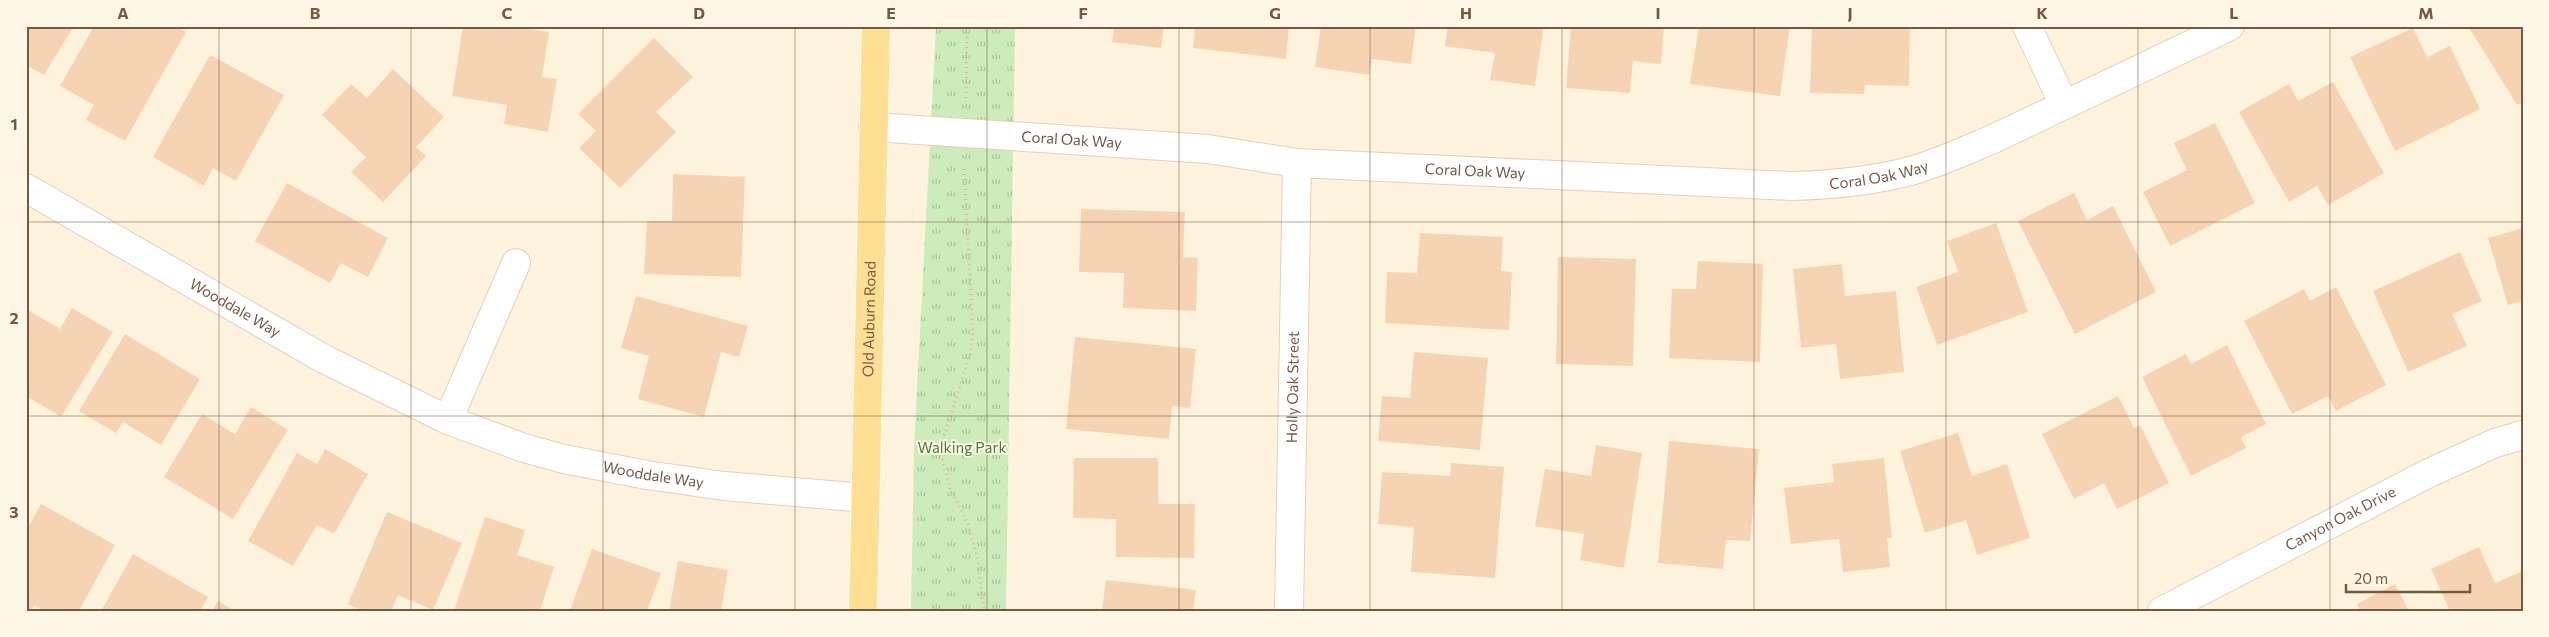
<svg xmlns="http://www.w3.org/2000/svg" width="2549" height="637" font-family="Commissioner,sans-serif">
	<defs>
		<pattern id="grass-tufts" width="24" height="20" patternUnits="userSpaceOnUse" patternTransform="scale(1.25)"><rect width="24" height="20" fill="#ccecbc"/><path d="M3 7l-1-3M5 7V3M7 7l1-3M15 17l-1-3M17 17v-4M19 17l1-3" fill="none" stroke="#aac29a"/></pattern>
	</defs>
	<rect width="100%" height="100%" fill="#fef4de"/>
	<path fill="url(#grass-tufts)" d="M936 26H1015L1006 611H911L914 448Z"/>
	<path fill="#f6d3b3" d="M26 26H74L44 75 26 65Z
		M94 26H176L186 32 125 141 86 120 94 105 60 86Z
		M463 26H511L549 32 542 77 557 79 548 132 504 124 507 105 452 96Z
		M1114 26H1164L1161 48 1112 42Z
		M1195 26H1289L1286 59 1193 48Z
		M1321 26H1416L1411 64 1372 59 1369 75 1315 67Z
		M1448 26H1544L1535 86 1490 80 1495 53 1445 46Z
		M1571 26H1664L1661 64 1633 61 1630 93 1566 88Z
		M1699 26H1790L1780 96 1690 84Z
		M1812 26H1910L1909 86 1865 85 1864 94 1810 93Z
		M2468 26H2523V102L2517 105Z
		M2413 28 2427 57 2450 46 2480 109 2395 151 2350 57Z
		M654 38 693 77 656 112 676 132 620 188 579 148 596 131 578 114Z
		M210 55 284 95 236 181 213 168 204 186 153 157Z
		M393 69 444 117 416 147 426 156 383 202 351 172 366 157 322 115 351 84 367 98Z
		M2333 82 2384 173 2328 205 2317 186 2289 202 2239 112 2289 84 2298 101Z
		M2215 123 2255 203 2170 246 2143 192 2187 170 2174 143Z
		M673 174 745 177 741 277 644 274 647 221H672Z
		M287 183 388 238 368 277 341 263 330 283 255 241Z
		M2074 193 2087 220 2113 206 2156 292 2075 334 2018 221Z
		M1081 209 1185 212 1183 257 1198 258 1196 311 1123 308 1124 273 1079 272Z
		M1996 223 2028 312 1937 345 1916 287 1958 272 1947 241Z
		M2523 228V301L2508 305 2488 238Z
		M1420 233 1503 237 1501 271 1512 272 1509 330 1385 323 1387 272 1417 273Z
		M2460 252 2482 301 2452 314 2467 346 2408 372 2373 291Z
		M1558 257 1636 259 1633 366 1556 364Z
		M1698 261 1763 264 1760 362 1669 358 1672 289H1696Z
		M1842 264 1845 296 1896 291 1904 372 1840 379 1836 344 1801 348 1793 269Z
		M2336 287 2386 385 2336 411 2328 396 2292 414 2244 321 2304 289 2310 301Z
		M636 296 748 326 739 357 721 352 704 417 638 399 649 356 621 348Z
		M72 308 113 332 61 417 26 396V313L28 310 60 329Z
		M125 334 200 379 161 445 123 422 116 433 79 411Z
		M1075 337 1196 349 1190 408 1172 406 1169 439 1066 429Z
		M2227 345 2266 424 2241 437 2246 448 2191 476 2142 377 2186 354 2191 364Z
		M1414 352 1488 358 1480 450 1378 441 1382 396 1410 398Z
		M2118 396 2134 428 2140 425 2169 483 2117 509 2104 483 2074 499 2042 434Z
		M251 407 288 430 233 519 164 477 202 414 235 434Z
		M1958 433 1972 476 2007 464 2030 538 1977 555 1966 520 1925 533 1900 451Z
		M1669 441 1759 449 1750 541 1726 540 1723 569 1658 563Z
		M1596 445 1642 453 1624 568 1580 560 1584 534 1535 526 1545 469 1591 476Z
		M325 449 368 474 334 534 317 525 293 566 248 541 297 453 317 464Z
		M1074 458H1158V504H1195L1194 558 1116 557V519L1073 518Z
		M1884 458 1892 538H1887L1890 567 1843 572 1839 539 1791 544 1784 488 1834 482 1832 464Z
		M1451 463 1504 467 1495 578 1411 572 1414 527 1378 524 1382 472 1450 476Z
		M41 504 115 545 79 611H45L34 605 31 611H26V531Z
		M387 512 462 543 433 610 398 595 391 611H364L348 604Z
		M485 517 525 530 517 555 554 567 540 611H454Z
		M2479 547 2495 583 2523 571V611H2450L2431 569Z
		M592 549 661 573 647 611H570Z
		M133 554 208 597 200 611H101Z
		M678 561 728 570 721 611H669Z
		M1106 580 1196 590 1193 611H1102Z
		M2395 584 2409 611H2360L2357 604Z
		M218 601 235 611H212Z"/>
	<g fill="none" stroke-linecap="round" stroke-linejoin="round">
		<defs>
			<g id="minor">
				<path d="M2027 26 2064 105"/>
				<path id="s1" d="M873 127 1208 149 1297 163 1792 186C1833 185 1874 181 1914 170 1941 162 1967 150 1993 139L2230 26"/>
				<path id="s2" d="M26 188 324 359 448 420 524 448 564 459 647 475 724 486 865 498"/>
				<path d="M448 420 516 263"/>
				<path id="s3" d="M1289 611 1297 163"/>
				<path id="s4" d="M2162 611 2429 473 2495 443 2523 435"/>
			</g>
			<g id="major">
				<path id="s5" d="M863 611 876 26"/>
			</g>
		</defs>
		<use href="#minor" stroke="#e3d0b9" stroke-width="30"/>
		<use href="#major" stroke="#fff" stroke-width="30"/>
		<path stroke="#dab697" stroke-width="3" stroke-dasharray="1 4" stroke-linecap="butt" d="M966 98 967 26
			M964 169 973 331 970 355 942 442 943 463 950 488 968 524 977 557 984 611"/>
		<use href="#minor" stroke="#fff" stroke-width="28"/>
		<use href="#major" stroke="#ffdf94" stroke-width="28"/>
	</g>
	<path fill="none" stroke="#765944" stroke-width="1" stroke-opacity="0.55" d="M219 26V611M411 26V611M603 26V611M795 26V611M987 26V611M1179 26V611M1370 26V611M1562 26V611M1754 26V611M1946 26V611M2138 26V611M2330 26V611M26 222H2523M26 416H2523"/>
	<g text-anchor="middle" stroke-width="4" stroke-linejoin="round" paint-order="stroke">
		<g font-size="15" fill="#765944" stroke="#fff7e6">
			<text dy="5" stroke="none"><textPath href="#s1" startOffset="199">Coral Oak Way</textPath></text>
			<text dy="5" stroke="none"><textPath href="#s1" startOffset="604">Coral Oak Way</textPath></text>
			<text dy="5" stroke="none"><textPath href="#s1" startOffset="1009">Coral Oak Way</textPath></text>
			<text dy="5" stroke="none"><textPath href="#s2" startOffset="241">Wooddale Way</textPath></text>
			<text dy="5" stroke="none"><textPath href="#s5" startOffset="292">Old Auburn Road</textPath></text>
			<text dy="5" stroke="none"><textPath href="#s3" startOffset="224">Holly Oak Street</textPath></text>
			<text dy="5" stroke="none"><textPath href="#s2" startOffset="695">Wooddale Way</textPath></text>
			<text dy="5" stroke="none"><textPath href="#s4" startOffset="201">Canyon Oak Drive</textPath></text>
		</g>
		<g font-size="15" fill="#4a7d3b" stroke="#fff7e6">
			<text x="962" y="453">Walking Park</text>
		</g>
	</g>
	<rect width="2549" height="637" fill="none" stroke="#fff7e6" stroke-width="55"/>
	<path d="M2346 584v8h124v-8" fill="none" stroke="#765944" stroke-width="2.5"/>
	<text x="2354" y="584" font-size="15" fill="#765944" stroke="#fff7e6" stroke-width="4" paint-order="stroke">20 m</text>
	<rect x="28" y="28" width="2494" height="582" fill="none" stroke="#765944" stroke-width="2"/>
	<g font-size="16" text-anchor="middle" font-weight="bold" fill="#765944">
		<text x="123" y="19">A</text>
		<text x="315" y="19">B</text>
		<text x="507" y="19">C</text>
		<text x="699" y="19">D</text>
		<text x="891" y="19">E</text>
		<text x="1083" y="19">F</text>
		<text x="1275" y="19">G</text>
		<text x="1466" y="19">H</text>
		<text x="1658" y="19">I</text>
		<text x="1850" y="19">J</text>
		<text x="2042" y="19">K</text>
		<text x="2234" y="19">L</text>
		<text x="2426" y="19">M</text>
		<text x="14" y="130">1</text>
		<text x="14" y="324">2</text>
		<text x="14" y="518">3</text>
	</g>
</svg>
